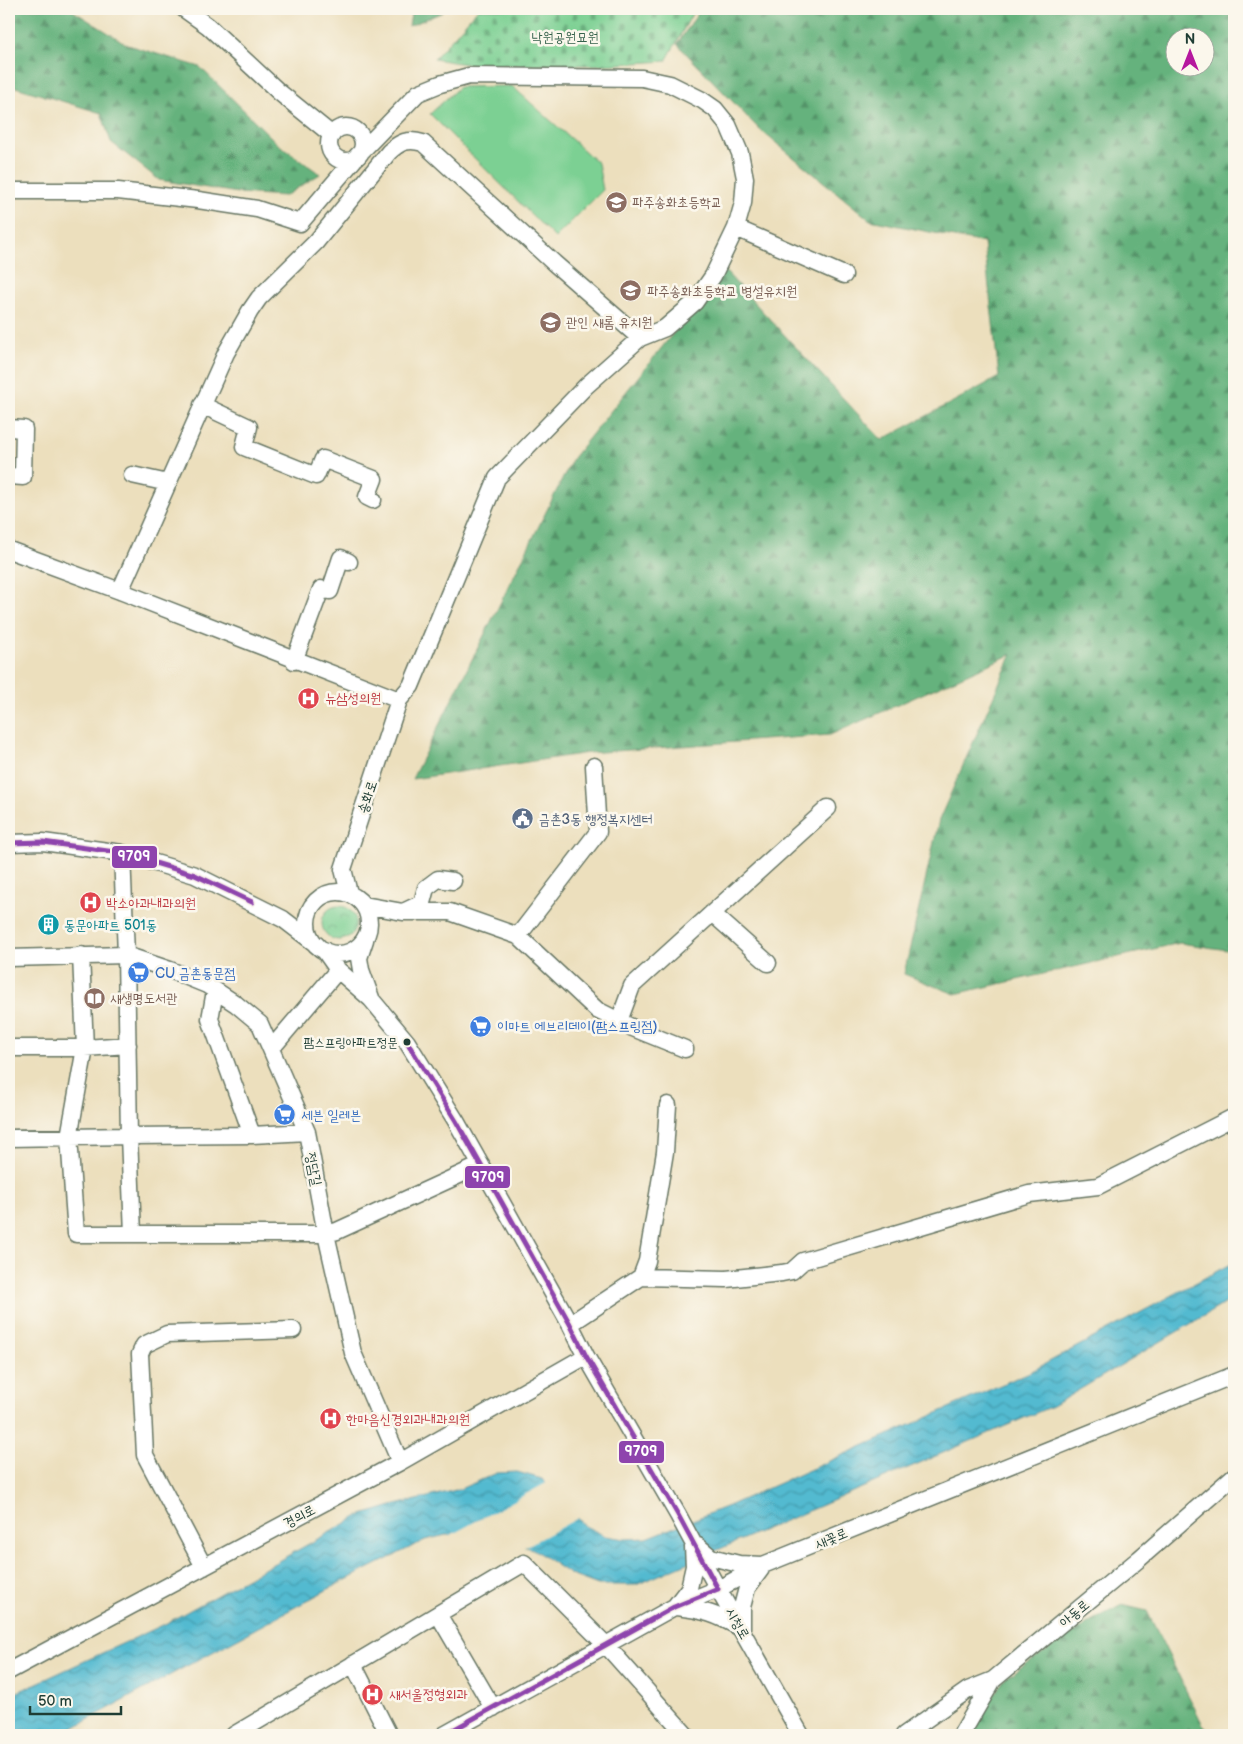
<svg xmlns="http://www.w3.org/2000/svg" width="1243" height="1744" font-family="'Balsamiq Sans','Poor Story',sans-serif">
	<defs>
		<pattern id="forest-firs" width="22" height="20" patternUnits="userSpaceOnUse" patternTransform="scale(1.25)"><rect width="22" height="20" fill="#65b27d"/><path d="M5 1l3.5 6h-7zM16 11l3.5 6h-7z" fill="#539267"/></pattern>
		<pattern id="cemetery-stones" width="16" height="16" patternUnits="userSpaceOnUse" patternTransform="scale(1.25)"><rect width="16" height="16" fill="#7cd093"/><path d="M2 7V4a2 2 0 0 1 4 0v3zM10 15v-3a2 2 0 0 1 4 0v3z" fill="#65aa79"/></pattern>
		<pattern id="park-crowns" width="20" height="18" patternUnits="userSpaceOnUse" patternTransform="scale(1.25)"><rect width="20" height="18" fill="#7cd093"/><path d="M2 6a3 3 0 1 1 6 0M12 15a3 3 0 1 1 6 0" fill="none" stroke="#65aa79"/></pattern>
		<pattern id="water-waves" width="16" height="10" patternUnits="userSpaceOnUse" patternTransform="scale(1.25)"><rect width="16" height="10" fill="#52bad0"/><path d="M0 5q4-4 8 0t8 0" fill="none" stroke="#4398aa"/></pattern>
	</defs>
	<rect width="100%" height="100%" fill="#fbf7ec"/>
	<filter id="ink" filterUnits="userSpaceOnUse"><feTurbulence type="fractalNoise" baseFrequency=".02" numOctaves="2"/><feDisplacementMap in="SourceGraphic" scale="10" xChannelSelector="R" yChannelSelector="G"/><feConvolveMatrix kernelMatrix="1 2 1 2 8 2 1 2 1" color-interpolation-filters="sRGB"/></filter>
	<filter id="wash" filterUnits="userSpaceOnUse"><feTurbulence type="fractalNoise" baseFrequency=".0096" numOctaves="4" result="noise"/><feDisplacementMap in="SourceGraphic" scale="20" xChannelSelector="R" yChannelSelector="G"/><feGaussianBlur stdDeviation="1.12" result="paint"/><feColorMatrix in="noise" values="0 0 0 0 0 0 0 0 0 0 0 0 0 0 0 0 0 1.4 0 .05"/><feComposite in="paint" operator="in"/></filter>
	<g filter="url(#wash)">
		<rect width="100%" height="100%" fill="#ecdfbd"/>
		<path fill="#7cd093" stroke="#4e8664" d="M512 86 598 163 603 190 555 238 430 114 459 87Z"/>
		<path fill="url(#forest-firs)" stroke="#427858" fill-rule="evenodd" d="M9 9H70L128 45 200 67 278 144 320 174 285 196 238 193 159 180 111 142 101 113 9 85Z
			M412 9H446L443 12 409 26Z
			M701 9H1234V951L1180 943 955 994 904 974 939 820 1012 654 830 735 588 753 412 779 573 458 724 270 882 440 999 377 984 243 870 220 759 129 677 44ZM1176 38H1206V68H1176Z
			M1122 1605 1147 1611 1202 1723 1213 1735H965L1006 1677 1091 1621Z"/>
		<path fill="url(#cemetery-stones)" stroke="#4e8664" d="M478 9H695L666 61 602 65H472L434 59Z"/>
		<path fill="url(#park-crowns)" stroke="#4e8664" d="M322 923a17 17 0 1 1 34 0a17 17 0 1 1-34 0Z"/>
		<path fill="url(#water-waves)" stroke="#387c82" d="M1234 1262V1298L1052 1406 636 1585H598L571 1575 533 1549 484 1536 446 1535 425 1540 332 1587 60 1735H9V1696L165 1624 359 1516 392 1506 460 1489 497 1473 517 1472 542 1479 585 1526 605 1536 625 1539 647 1538 728 1506 1032 1371Z"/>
		<path fill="#ecdfbd" d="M548 1482 580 1517 521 1549 483 1539 447 1537Z"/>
	</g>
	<g filter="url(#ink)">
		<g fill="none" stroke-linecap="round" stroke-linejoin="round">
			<defs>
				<path id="minor" d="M184 9 208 26 279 92 332 135
					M329 144a17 17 0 1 1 34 0a17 17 0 1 1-34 0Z
					M9 191H118L198 200 257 209 300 223 358 155 418 93 440 84 469 76 642 78 670 84 702 100 715 109 728 125 740 153 745 178 743 203 736 228 713 276 695 302 665 328 640 338 586 386 497 478 411 686 399 700 120 591 9 550
					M736 228 844 275
					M202 405 249 427 244 447 316 476 323 459 374 479 367 497 373 500
					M9 428 24 429 23 477 9 476
					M132 475 168 483
					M120 591 226 353 250 311 259 298 316 242 389 152C400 142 408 138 423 143L554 263 640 338
					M294 661 321 589 330 591 341 558 349 562
					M9 843 43 842 122 853 195 875 283 919 317 945
					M307 923a31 31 0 1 1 62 0a31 31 0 1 1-62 0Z
					M349 893 343 869 399 700
					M364 905 403 912 422 903 426 888 438 879 453 881
					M403 912H450L518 936 597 1010 633 1028 685 1049
					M712 913 768 963
					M518 936 598 832 594 766
					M365 940 359 958 361 970 371 998
					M324 950 338 970 371 999 407 1042 456 1121 570 1324 586 1356 678 1515 718 1589 801 1735
					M81 955 85 1048 69 1137 76 1234H326L337 1231 481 1165
					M9 958 126 955 122 853
					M215 991 210 1019 252 1135
					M619 1021 632 986 828 808
					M269 1044 277 1042 338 970
					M9 1048H85L128 1045
					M307 1132 252 1135 129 1136 126 955 170 970 207 985 236 1004 260 1024 307 1132 326 1234 353 1353 400 1462
					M9 1138 129 1136 133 1234
					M641 1277 726 1279 782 1273 792 1271 803 1261 1029 1194 1098 1186 1234 1117
					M570 1324 641 1277 647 1261 665 1152 668 1105
					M698 1546 711 1557 739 1564 763 1565
					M204 1567 145 1455 140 1354 144 1345 167 1334 293 1330
					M676 1605 689 1588 694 1566 693 1547
					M676 1607C703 1610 717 1614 740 1628
					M438 1614 493 1708
					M742 1629V1607L747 1588 761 1569
					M353 1664 389 1735
					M9 1671 400 1462 586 1356
					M234 1735 524 1563 605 1644 686 1735
					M444 1735 674 1607 718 1589 763 1565 1234 1375
					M904 1735 968 1690 993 1680 1139 1559 1234 1476
					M961 1735 993 1680"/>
			</defs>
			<use href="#minor" stroke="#677664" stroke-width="19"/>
			<use href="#minor" stroke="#fff" stroke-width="16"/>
			<defs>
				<path id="bus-1" d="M9 843 43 842 122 853 195 875 252 902
					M407 1042 456 1121 570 1324 586 1356 678 1515 718 1589
					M444 1735 674 1607 718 1589"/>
			</defs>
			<use href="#bus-1" stroke="#fbf7ec" stroke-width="9"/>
			<use href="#bus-1" stroke="#8e44ad" stroke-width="5"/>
		</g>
	</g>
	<defs>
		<symbol id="school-disc" viewBox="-11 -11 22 22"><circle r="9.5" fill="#8d6e63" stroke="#fbf7ec"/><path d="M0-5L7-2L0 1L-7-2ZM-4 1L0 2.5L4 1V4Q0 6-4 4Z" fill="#fff"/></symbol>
		<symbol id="hospital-disc" viewBox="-11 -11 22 22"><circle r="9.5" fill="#e0444e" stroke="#fbf7ec"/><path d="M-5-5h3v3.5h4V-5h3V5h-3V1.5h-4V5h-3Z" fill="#fff"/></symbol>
		<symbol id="civic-disc" viewBox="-11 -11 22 22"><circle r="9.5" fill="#5c6f8a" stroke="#fbf7ec"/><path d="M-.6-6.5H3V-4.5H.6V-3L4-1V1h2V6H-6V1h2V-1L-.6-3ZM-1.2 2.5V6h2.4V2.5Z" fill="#fff"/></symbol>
		<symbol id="building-disc" viewBox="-11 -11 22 22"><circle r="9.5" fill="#0f9aa8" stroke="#fbf7ec"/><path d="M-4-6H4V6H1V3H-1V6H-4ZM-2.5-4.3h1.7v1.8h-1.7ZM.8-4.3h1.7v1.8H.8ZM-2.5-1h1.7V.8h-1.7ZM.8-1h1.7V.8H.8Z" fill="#fff"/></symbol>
		<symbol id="supermarket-disc" viewBox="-11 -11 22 22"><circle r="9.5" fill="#3f7fe0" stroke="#fbf7ec"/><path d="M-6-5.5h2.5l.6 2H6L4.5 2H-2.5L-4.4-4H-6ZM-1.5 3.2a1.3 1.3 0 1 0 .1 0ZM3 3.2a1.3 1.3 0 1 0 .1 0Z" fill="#fff"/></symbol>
		<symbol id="library-disc" viewBox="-11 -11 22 22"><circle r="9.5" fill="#8d6e63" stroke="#fbf7ec"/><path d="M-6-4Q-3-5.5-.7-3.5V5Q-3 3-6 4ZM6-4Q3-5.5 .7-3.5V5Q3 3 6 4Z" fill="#fff"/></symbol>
	</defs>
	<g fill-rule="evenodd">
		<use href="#school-disc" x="604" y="190" width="25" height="25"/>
		<use href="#school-disc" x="618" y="278" width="25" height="25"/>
		<use href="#school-disc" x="538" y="310" width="25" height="25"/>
		<use href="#hospital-disc" x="296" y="686" width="25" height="25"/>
		<use href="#civic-disc" x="510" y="806" width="25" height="25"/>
		<use href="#hospital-disc" x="78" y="890" width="25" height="25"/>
		<use href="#building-disc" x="36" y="912" width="25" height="25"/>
		<use href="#supermarket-disc" x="126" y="960" width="25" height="25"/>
		<use href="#library-disc" x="82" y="986" width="25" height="25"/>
		<use href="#supermarket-disc" x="468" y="1014" width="25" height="25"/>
		<use href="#supermarket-disc" x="272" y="1102" width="25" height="25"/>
		<use href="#hospital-disc" x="318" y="1406" width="25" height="25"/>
		<use href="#hospital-disc" x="360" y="1682" width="25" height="25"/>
	</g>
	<circle fill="#1f3d34" stroke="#fbf7ec" stroke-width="2" cx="407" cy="1042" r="4.5"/>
	<g text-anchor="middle" stroke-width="5" stroke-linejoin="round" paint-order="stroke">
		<g font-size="13" fill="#1f3d34" stroke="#fbf7ec" text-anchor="end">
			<text x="398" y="1047">팜스프링아파트정문</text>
		</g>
		<g font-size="14" fill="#36624c" stroke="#fbf7ec">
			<text x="565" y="42">낙원공원묘원</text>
		</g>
		<g font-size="14" fill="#785e54" stroke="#fbf7ec" text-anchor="start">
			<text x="632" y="207">파주송화초등학교</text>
			<text x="647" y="296">파주송화초등학교 병설유치원</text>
			<text x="566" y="327">관인 새롬 유치원</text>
			<text x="110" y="1003">새생명도서관</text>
		</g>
		<g font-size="14" fill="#be3a42" stroke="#fbf7ec" text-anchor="start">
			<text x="325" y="703">뉴삼성의원</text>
			<text x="106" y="908">박소아과내과의원</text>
			<text x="346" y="1424">한마음신경외과내과의원</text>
			<text x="389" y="1699">새서울정형외과</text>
		</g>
		<g font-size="14" fill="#1f3d34" stroke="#fbf7ec">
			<text transform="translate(367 797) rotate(-72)" y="5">송화로</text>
			<text transform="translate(314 1169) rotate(79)" y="5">정담길</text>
			<text transform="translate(299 1516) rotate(-28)" y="5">경의로</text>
			<text transform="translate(831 1538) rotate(-22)" y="5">새꽃로</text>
			<text transform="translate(1074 1613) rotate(-40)" y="5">아동로</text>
			<text transform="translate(738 1623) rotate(60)" y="5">시청로</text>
		</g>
		<g font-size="14" fill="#4e5e75" stroke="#fbf7ec" text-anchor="start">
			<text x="539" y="824">금촌3동 행정복지센터</text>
		</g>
		<g font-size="14" fill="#0d838f" stroke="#fbf7ec" text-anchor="start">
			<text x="64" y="930">동문아파트 501동</text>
		</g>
		<g font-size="14" fill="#366cbe" stroke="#fbf7ec" text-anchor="start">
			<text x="155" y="978">CU 금촌동문점</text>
			<text x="497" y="1031">이마트 에브리데이(팜스프링점)</text>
			<text x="301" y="1120">세븐 일레븐</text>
		</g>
	</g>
	<g stroke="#fbf7ec" stroke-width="2">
		<rect x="111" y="845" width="47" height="24" rx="5" fill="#8e44ad"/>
		<rect x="464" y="1165" width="47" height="24" rx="5" fill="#8e44ad"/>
		<rect x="618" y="1440" width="47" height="24" rx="5" fill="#8e44ad"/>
	</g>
	<g font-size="14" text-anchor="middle" font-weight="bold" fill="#fff">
		<text x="134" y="861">9709</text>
		<text x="488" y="1182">9709</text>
		<text x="641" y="1456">9709</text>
	</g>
	<rect width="1243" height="1744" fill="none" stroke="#fbf7ec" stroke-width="30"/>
	<g transform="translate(1190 52)"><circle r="24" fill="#fbf7ec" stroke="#a3ada2"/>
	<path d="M0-4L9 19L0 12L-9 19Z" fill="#b5179e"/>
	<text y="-8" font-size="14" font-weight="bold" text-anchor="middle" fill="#1f3d34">N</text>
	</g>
	<path d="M30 1706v8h91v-8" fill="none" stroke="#1f3d34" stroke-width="2.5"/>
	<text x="38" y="1706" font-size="15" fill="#1f3d34" stroke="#fbf7ec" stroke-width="4" paint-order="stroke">50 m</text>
</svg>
